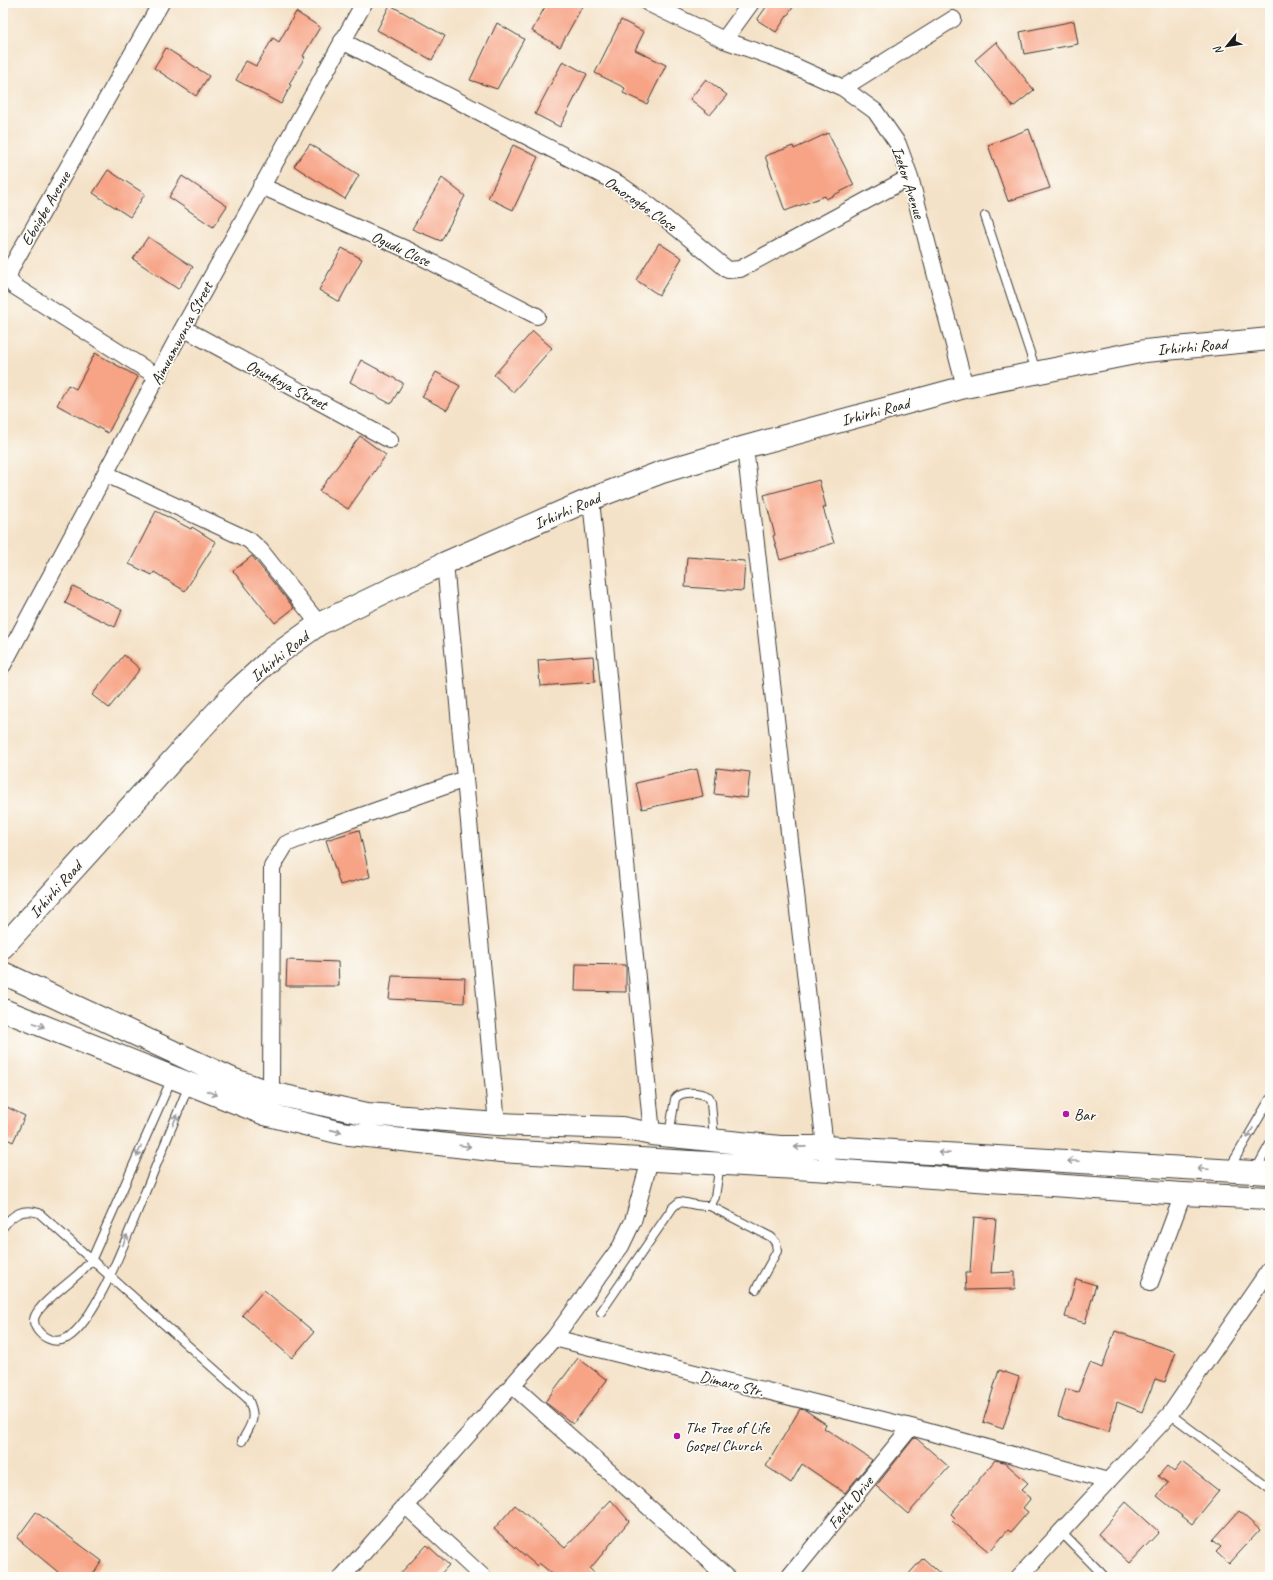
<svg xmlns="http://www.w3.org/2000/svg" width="1273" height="1580" font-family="Caveat,sans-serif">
	<rect width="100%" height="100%" fill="#fdfcf7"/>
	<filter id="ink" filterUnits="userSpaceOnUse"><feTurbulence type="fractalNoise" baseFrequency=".025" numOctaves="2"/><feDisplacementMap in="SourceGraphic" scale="8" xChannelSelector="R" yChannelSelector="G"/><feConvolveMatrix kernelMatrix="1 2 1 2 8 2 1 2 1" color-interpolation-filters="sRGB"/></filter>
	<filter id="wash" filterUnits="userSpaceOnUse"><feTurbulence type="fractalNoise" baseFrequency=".012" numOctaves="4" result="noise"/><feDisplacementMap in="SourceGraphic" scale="16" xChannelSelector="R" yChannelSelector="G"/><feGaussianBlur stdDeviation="0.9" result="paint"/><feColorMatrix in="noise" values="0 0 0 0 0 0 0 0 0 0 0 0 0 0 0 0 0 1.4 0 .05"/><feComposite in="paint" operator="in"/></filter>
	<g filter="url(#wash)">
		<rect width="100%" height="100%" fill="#f4e2c8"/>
		<g id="blocks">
			<path fill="#f7a385" d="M547 3H584L560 47 532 31Z
				M769 3H796L776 32 757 20Z
				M390 5 445 36 432 60 377 30Z
				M296 12 320 27 303 56 305 57 289 84 291 85 281 104 236 80 246 61 256 66 273 38 279 42Z
				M621 20 644 32 635 50 666 65 647 104 623 93 625 88 595 73Z
				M1074 21 1078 44 1024 54 1020 32Z
				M497 23 524 39 497 89 470 80Z
				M996 42 1034 90 1013 107 975 60Z
				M166 48 209 76 196 96 154 68Z
				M563 61 587 74 560 127 535 114Z
				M706 79 727 95 710 115 690 99Z
				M1029 129 1050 188 1008 201 988 145Z
				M828 133 854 185 826 199 825 196 785 211 765 156 793 146 794 149Z
				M310 144 359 175 345 199 294 166Z
				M513 145 538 157 513 210 488 198Z
				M108 170 145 194 130 217 93 193Z
				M182 176 227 206 213 227 169 197Z
				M442 178 465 196 441 241 412 229Z
				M148 237 193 267 178 289 133 259Z
				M659 243 682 258 659 295 636 280Z
				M342 248 362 259 339 302 319 290Z
				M533 331 552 348 513 392 494 375Z
				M95 353 138 377 108 433 57 405 68 385 76 389Z
				M361 360 403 383 391 404 350 382Z
				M436 372 460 386 447 410 422 397Z
				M360 436 386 455 348 509 319 491Z
				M819 480 826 507 823 508 834 543 780 560 773 536 775 535 764 495Z
				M156 511 191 529 192 527 216 542 185 591 154 572 152 575 129 564Z
				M252 556 294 608 275 623 233 571Z
				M687 557 745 561 743 591 685 587Z
				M73 586 122 610 115 627 65 603Z
				M124 655 140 669 109 708 92 695Z
				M593 656 595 682 540 686 538 660Z
				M717 768 750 772 747 798 714 794Z
				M697 769 703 796 642 809 636 783Z
				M359 830 370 877 340 885 326 840Z
				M287 960 338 962 339 986H286Z
				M576 964 626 965V992L575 991Z
				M392 976 465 978 464 1003 389 999Z
				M3 1105 25 1116 13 1142 3 1137Z
				M974 1217 996 1219 991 1273 1015 1272V1289L966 1290 965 1273H970Z
				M1076 1279 1096 1285 1085 1323 1065 1317Z
				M264 1290 314 1332 292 1358 242 1315Z
				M1115 1331 1176 1352 1165 1382 1155 1379 1142 1412 1117 1402 1109 1432 1058 1417 1066 1389 1078 1392 1090 1363 1102 1368Z
				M578 1358 607 1380 573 1424 545 1402Z
				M999 1370 1019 1377 1003 1429 983 1422Z
				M800 1409 805 1410 826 1424 824 1428 872 1460 845 1493 802 1464 791 1483 766 1466Z
				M914 1438 917 1439 949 1467 908 1514 876 1486Z
				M995 1460 1004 1462 1028 1483 1021 1490 1031 1498 1023 1508 1028 1512 1011 1532 1008 1530 989 1552 952 1521 955 1518 951 1514Z
				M1182 1462 1219 1491 1192 1524 1157 1496 1168 1483 1158 1476 1167 1466 1174 1472Z
				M611 1500 629 1521 590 1569 599 1577H556L539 1563 537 1566 494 1529 515 1505 565 1548Z
				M1126 1502 1159 1532 1130 1563 1098 1534Z
				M1239 1511 1260 1530 1229 1564 1216 1552 1221 1547 1213 1540Z
				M36 1512 102 1561 91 1577H64L17 1538Z
				M427 1545 449 1565 438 1577H397Z
				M923 1558 944 1577H906Z"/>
		</g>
	</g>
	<g filter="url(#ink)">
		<use href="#blocks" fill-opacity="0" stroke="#3c3a36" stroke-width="1"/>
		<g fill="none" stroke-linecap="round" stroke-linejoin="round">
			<defs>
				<path id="lane" d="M985 216 1036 371
					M172 1078 91 1261C86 1266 82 1271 76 1276 66 1285 40 1304 35 1316 31 1326 41 1336 49 1339 55 1342 61 1341 67 1338 97 1321 130 1228 144 1195 159 1158 174 1122 189 1085
					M669 1135 675 1099C681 1090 700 1092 709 1097L711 1102 714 1139
					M1229 1169 1270 1099
					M1255 1171 1270 1144
					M710 1206 771 1237 776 1243 777 1251 756 1289
					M3 1227C13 1214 23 1208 39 1213L248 1399C257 1418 252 1423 242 1441
					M601 1312 673 1207 679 1202C690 1203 700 1207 710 1206L715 1197 720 1164
					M1170 1414 1270 1489
					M1061 1532 1105 1577"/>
				<path id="street" d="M648 3 724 40 781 60 843 88 875 111 898 144 910 177 965 387
					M724 40 751 3
					M342 41 619 184 649 205 728 270 740 269 910 177
					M843 88 953 19
					M261 186 408 250 537 316
					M183 328 390 440
					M158 377 14 286 8 277 12 266 161 3
					M745 447 825 1147 829 1170
					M106 474 249 540 261 551 319 624
					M591 499 652 1134
					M445 563 497 1124
					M3 665 183 328 364 3
					M271 1093 272 867 286 844 316 832 465 779
					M1150 1283 1183 1194
					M554 1338 911 1427 1108 1481
					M512 1385 727 1577
					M405 1505 483 1577
					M342 1577 554 1338 621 1246 633 1221 650 1160
					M789 1577 911 1427
					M1019 1577 1170 1414 1270 1269"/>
				<path id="secondary" d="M3 947 189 742 235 692 272 658 319 624 445 563 591 499 662 472 745 447 965 387 1145 351 1270 339
					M3 973 232 1079 271 1093 367 1114 497 1124 622 1128 652 1134 780 1147H825L1270 1173
					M3 1010 265 1114 341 1133 501 1151 829 1170 1183 1194 1270 1198"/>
			</defs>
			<use href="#lane" stroke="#3c3a36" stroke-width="10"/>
			<use href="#street" stroke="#3c3a36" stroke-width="18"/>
			<use href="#secondary" stroke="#3c3a36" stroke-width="24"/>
			<use href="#lane" stroke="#fff" stroke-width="8"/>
			<use href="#street" stroke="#fff" stroke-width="16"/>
			<use href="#secondary" stroke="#fff" stroke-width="22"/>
		</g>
		<defs><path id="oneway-shaft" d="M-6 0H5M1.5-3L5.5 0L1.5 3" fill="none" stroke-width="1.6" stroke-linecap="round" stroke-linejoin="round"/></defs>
		<g stroke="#999">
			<use href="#oneway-shaft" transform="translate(39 1025) rotate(22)"/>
			<use href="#oneway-shaft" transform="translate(212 1093) rotate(22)"/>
			<use href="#oneway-shaft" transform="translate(175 1120) rotate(-68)"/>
			<use href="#oneway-shaft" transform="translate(336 1131) rotate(13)"/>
			<use href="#oneway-shaft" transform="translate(1250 1133) rotate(120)"/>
			<use href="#oneway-shaft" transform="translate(465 1146) rotate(7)"/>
			<use href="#oneway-shaft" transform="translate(800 1147) rotate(179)"/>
			<use href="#oneway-shaft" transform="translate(139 1151) rotate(114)"/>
			<use href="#oneway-shaft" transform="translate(944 1153) rotate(-177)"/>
			<use href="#oneway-shaft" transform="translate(1073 1161) rotate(-177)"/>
			<use href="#oneway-shaft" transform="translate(1203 1169) rotate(-177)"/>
			<use href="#oneway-shaft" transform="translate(125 1240) rotate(-68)"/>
		</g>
	</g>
	<g fill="#b5179e" stroke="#fdfcf7" stroke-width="1.5">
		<circle cx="1066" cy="1114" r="4"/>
		<circle cx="677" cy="1436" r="4"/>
	</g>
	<g text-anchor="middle" stroke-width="3.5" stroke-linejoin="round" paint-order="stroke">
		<g font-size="16" fill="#1c1c1c" stroke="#fdfcf7">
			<text transform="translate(909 182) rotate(72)" y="6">Izekor Avenue</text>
			<text transform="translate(641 203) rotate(35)" y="6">Omorogbe Close</text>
			<text transform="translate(45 208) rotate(-60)" y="6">Eboigbe Avenue</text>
			<text transform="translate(401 248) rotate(25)" y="6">Ogudu Close</text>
			<text transform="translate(181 333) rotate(-62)" y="6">Aimuamwonsa Street</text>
			<text transform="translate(1192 346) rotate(-5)" y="6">Irhirhi Road</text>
			<text transform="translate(287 384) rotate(28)" y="6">Ogunkoya Street</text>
			<text transform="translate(875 411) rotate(-15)" y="6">Irhirhi Road</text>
			<text transform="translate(567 510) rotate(-23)" y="6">Irhirhi Road</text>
			<text transform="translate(279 656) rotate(-39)" y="6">Irhirhi Road</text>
			<text transform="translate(55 889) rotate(-48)" y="6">Irhirhi Road</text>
			<text transform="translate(732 1383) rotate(14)" y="6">Dimaro Str.</text>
			<text transform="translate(850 1502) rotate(-51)" y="6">Faith Drive</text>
		</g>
		<g font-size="16" fill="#1c1c1c" stroke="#fdfcf7" text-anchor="start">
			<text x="1074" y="1120">Bar</text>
			<text x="685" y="1433">The Tree of Life<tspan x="685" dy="18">Gospel Church</tspan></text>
		</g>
	</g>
	<rect width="1273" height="1580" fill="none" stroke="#fdfcf7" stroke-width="16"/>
	<g transform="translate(1227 46) rotate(240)" stroke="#fdfcf7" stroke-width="3" paint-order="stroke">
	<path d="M0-3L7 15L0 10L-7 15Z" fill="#1c1c1c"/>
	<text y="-6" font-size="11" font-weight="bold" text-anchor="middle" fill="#1c1c1c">N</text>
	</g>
</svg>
